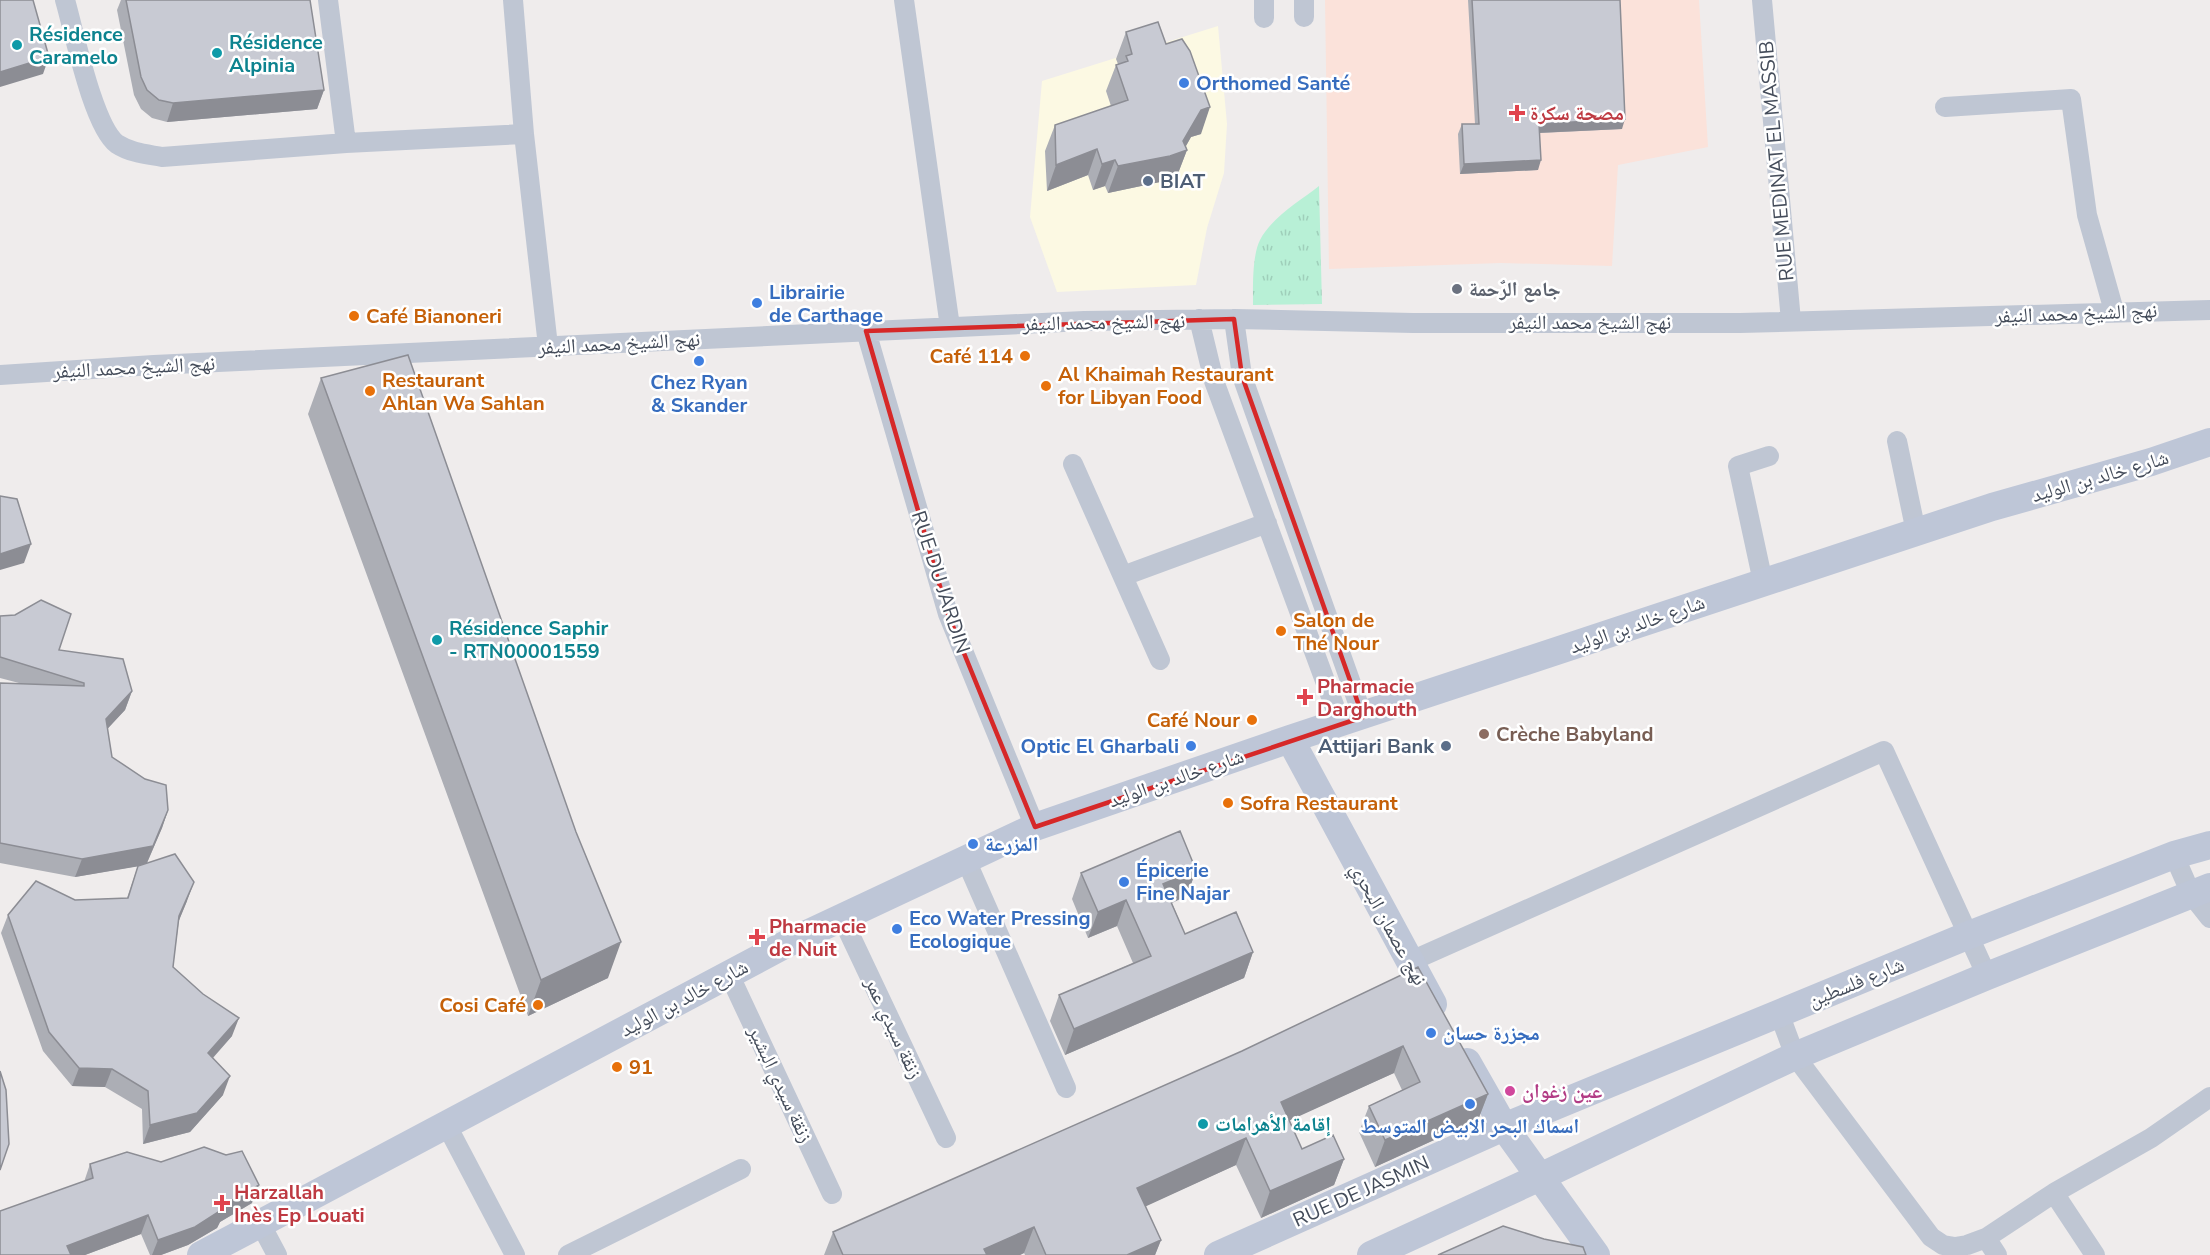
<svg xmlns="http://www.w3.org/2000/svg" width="2210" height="1255" font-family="'Nunito Sans','Noto Naskh Arabic',sans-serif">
	<defs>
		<pattern id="grass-tufts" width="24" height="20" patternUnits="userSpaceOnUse" patternTransform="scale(1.5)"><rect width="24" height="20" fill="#b8f0d6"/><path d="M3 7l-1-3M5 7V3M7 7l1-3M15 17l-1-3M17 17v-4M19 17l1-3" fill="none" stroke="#9fcfba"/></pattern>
	</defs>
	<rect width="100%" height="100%" fill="#efecec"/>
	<path fill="#fcf9e3" d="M1218 26 1227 124 1224 173 1207 228 1196 285 1057 292 1030 217 1042 81Z"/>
	<path fill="#fbe2da" d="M1325 0H1699L1708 147 1618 165 1612 266 1501 263 1329 269Z"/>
	<path fill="url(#grass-tufts)" d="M1319 186 1322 304 1253 305C1253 287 1252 256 1260 240 1272 217 1300 201 1319 186Z"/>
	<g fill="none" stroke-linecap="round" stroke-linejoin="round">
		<path stroke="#bfc6d3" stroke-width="20" d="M65 0C74 31 93 126 117 144 131 153 146 154 162 157L346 143 524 134
			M328 0 346 143
			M513 0 524 134 548 346
			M904 0 950 327
			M1264 0V18
			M1304 0V17
			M1762 0 1791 321
			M1945 107 2071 99 2087 215 2114 311
			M1199 319 1214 381 1341 724
			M1234 319 1242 376 1363 717
			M866 331 948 614 1035 827
			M0 375 154 365 1084 321 1234 319 1413 323H1740L2210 310
			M1897 441 1916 532
			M1073 464 1160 660
			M1123 576 1267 523
			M1763 582 1738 466 1769 456
			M2174 855 2191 894 2210 918
			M966 860 1066 1088
			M842 918 946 1138
			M1409 962 1884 751 1987 976
			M729 974 832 1194
			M1779 1013 1795 1056 1931 1237 1943 1245 1955 1247 1967 1245 1986 1238 2054 1193 2151 1138 2210 1097
			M446 1124 515 1255
			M2054 1193 2095 1255
			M260 1223 277 1255
			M1986 1238 1997 1255
			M568 1255 741 1169"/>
		<path stroke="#bec6d7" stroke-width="28" d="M1290 739 1433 1004
			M1467 1062 1504 1127 1596 1255
			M201 1255 790 942 1035 827 1290 739 1992 507 2151 462 2210 442
			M1218 1255 1504 1127 1969 935 2174 855 2210 845
			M1371 1255 1540 1177 1795 1056 1987 976 2210 887"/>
	</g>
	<path fill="#acaeb5" d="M121 0H310L324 90 317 109 167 122 152 118 141 109 134 95 117 10Z
		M1468 0H1620L1622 129 1540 133 1538 170 1460 174 1458 134 1462 124H1475Z
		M1126 32 1166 44 1201 134 1191 137 1186 146 1187 150 1177 176 1160 182 1108 193 1105 186 1093 190 1088 175 1047 191 1045 151 1055 125 1111 106 1106 91 1116 65 1118 64 1116 59Z
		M321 378 608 978 528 1016 308 414Z
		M0 616 132 691 125 710 107 729 112 757 168 810 162 828 147 863 187 901 179 920 173 967 232 1036 213 1058 223 1095 190 1132 143 1144 142 1109 105 1087 72 1086 43 1051 1 933 8 915 75 900 127 898 138 866 75 877 0 863V683H19L0 678Z
		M1196 870 1187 896 1172 903 1185 934 1253 952 1244 978 1065 1055 1050 1021 1059 995 1133 963 1117 926 1088 938 1072 899 1081 873Z
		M1418 967 1488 1094 1478 1120 1375 1167 1359 1132 1369 1106 1402 1090 1394 1073 1289 1120 1302 1149 1344 1159 1334 1185 1261 1218 1236 1165 1145 1206 1161 1240 1155 1255H1025L1024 1253 1020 1255H824L833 1232 1242 1051Z
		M90 1164 252 1203 220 1222 217 1228 188 1245 161 1255H150L141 1234 85 1255H0L84 1182Z"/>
	<path fill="#8c8d94" d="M49 57 43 74 0 87V72Z
		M324 90 317 109 167 122 173 103Z
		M1210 107 1201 134 1191 137 1183 151 1187 150 1177 176 1160 182 1108 193 1118 166 1183 141 1201 110Z
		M1625 119 1622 129 1536 133 1539 124Z
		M1097 149 1088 175 1047 191 1056 165Z
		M1115 160 1105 186 1093 190 1102 164Z
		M1541 160 1538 170 1460 174 1464 164Z
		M31 544 24 563 0 570V554Z
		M132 691 125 710 99 738 106 719Z
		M168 810 162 828 146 865 75 877 82 859Z
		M1196 870 1187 896 1154 910 1163 884Z
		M194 882 187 901 173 935 179 916Z
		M1126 900 1117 926 1088 938 1098 912Z
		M621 942 608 978 528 1016 541 980Z
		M1253 952 1244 978 1065 1055 1074 1029Z
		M239 1018 232 1036 201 1071 208 1053Z
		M1403 1046 1394 1073 1271 1129 1281 1102Z
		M79 1068 112 1069 105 1087 72 1086Z
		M230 1076 223 1095 190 1132 143 1144 150 1125Z
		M1488 1094 1478 1120 1375 1167 1385 1140Z
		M1246 1138 1236 1165 1127 1215 1137 1188Z
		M1344 1159 1334 1185 1261 1218 1270 1191Z
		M259 1185 252 1203 220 1222 217 1228 188 1245 161 1255H152L158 1240Z
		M148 1215 141 1234 85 1255H64L67 1246Z
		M1034 1227 1024 1253 1020 1255H982L984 1249Z
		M1161 1240 1155 1255H1127Z"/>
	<path fill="#c8cad3" stroke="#8c8d94" stroke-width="1.5" d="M0 0H33L49 57 0 72Z
		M126 0H310L324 90 173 103 159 100 147 90 141 77Z
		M1472 0H1620L1625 119 1539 124 1541 160 1464 164 1462 124H1479Z
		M1158 22 1166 44 1182 39 1190 51 1210 107 1201 110 1183 141 1187 150 1170 156 1118 166 1115 160 1102 164 1097 149 1056 165 1055 125 1128 100 1116 65 1128 61 1126 56 1132 54 1126 32Z
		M408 355 576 832 621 942 541 980 321 378Z
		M0 496 17 499 31 544 0 554Z
		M41 600 71 614 59 650 123 659 132 691 106 719 112 757 145 779 166 785 168 810 153 846 82 859 0 843V683L84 686V683L0 657V616L15 615Z
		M1180 831 1196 870 1163 884 1185 934 1236 912 1253 952 1074 1029 1059 995 1151 956 1126 900 1098 912 1081 873Z
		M175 854 194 882 179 916 173 967 203 994 239 1018 208 1053 230 1076 197 1113 150 1125 148 1091 112 1069 79 1068 49 1032 8 915 36 881 75 900 128 898 138 866Z
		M1418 967 1488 1094 1385 1140 1369 1106 1420 1082 1403 1046 1281 1102 1302 1149 1333 1135 1344 1159 1270 1191 1246 1138 1137 1188 1161 1240 1127 1255H1046L1034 1227 984 1249 987 1255H843L833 1232 1242 1051Z
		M0 1071 6 1090 9 1144 0 1170Z
		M204 1147 226 1155 242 1151 259 1185 227 1203 223 1209 195 1227 158 1240 148 1215 67 1246 71 1255H0V1211L93 1178 90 1164 127 1152 161 1162Z
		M1503 1226 1544 1239 1583 1247 1586 1255H1438Z"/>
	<path fill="none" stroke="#d62828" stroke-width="4.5" stroke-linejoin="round" d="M1234 319 1242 376 1363 717 1035 827 948 614 866 331Z"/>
	<g fill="#0f9aa8" stroke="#fff" stroke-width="2">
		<circle cx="17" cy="45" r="6"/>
		<circle cx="217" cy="53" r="6"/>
		<circle cx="437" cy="640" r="6"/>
		<circle cx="1203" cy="1124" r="6"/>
	</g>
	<g fill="#3f7fe0" stroke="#fff" stroke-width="2">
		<circle cx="1184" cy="83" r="6"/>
		<circle cx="757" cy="303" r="6"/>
		<circle cx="699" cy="361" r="6"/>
		<circle cx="1191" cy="746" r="6"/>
		<circle cx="973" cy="844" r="6"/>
		<circle cx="1124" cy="882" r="6"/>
		<circle cx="897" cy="929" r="6"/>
		<circle cx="1431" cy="1033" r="6"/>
		<circle cx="1470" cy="1104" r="6"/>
	</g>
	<g fill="#e0444e" stroke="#fff" stroke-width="2">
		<path d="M1514 104h6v6h6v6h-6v6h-6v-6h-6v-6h6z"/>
		<path d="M1302 688h6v6h6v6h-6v6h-6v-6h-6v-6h6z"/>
		<path d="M754 928h6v6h6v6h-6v6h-6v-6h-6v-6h6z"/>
		<path d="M219 1194h6v6h6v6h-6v6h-6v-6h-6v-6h6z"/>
	</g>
	<g fill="#5c6f8a" stroke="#fff" stroke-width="2">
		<circle cx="1148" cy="181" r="6"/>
		<circle cx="1446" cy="746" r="6"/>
	</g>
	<circle fill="#6b7280" stroke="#fff" stroke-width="2" cx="1457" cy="289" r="6"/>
	<g fill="#e8710a" stroke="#fff" stroke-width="2">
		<circle cx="354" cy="316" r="6"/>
		<circle cx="1025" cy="356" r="6"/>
		<circle cx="1046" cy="386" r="6"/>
		<circle cx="370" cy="391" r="6"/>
		<circle cx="1281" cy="631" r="6"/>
		<circle cx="1252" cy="720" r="6"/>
		<circle cx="1228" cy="803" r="6"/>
		<circle cx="538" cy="1005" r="6"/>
		<circle cx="617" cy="1067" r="6"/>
	</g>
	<circle fill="#8d6e63" stroke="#fff" stroke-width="2" cx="1484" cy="734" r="6"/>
	<circle fill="#d1479c" stroke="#fff" stroke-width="2" cx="1510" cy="1091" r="6"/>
	<g text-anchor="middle" stroke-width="5" stroke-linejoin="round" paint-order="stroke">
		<g font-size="20" font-weight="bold" fill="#0d838f" stroke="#fff" text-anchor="start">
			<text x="29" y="41">Résidence<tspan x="29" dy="23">Caramelo</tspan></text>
			<text x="229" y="49">Résidence<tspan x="229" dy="23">Alpinia</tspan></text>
			<text x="449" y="635">Résidence Saphir<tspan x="449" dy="23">- RTN00001559</tspan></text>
			<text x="1215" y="1131">إقامة الأهرامات</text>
		</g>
		<g font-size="20" font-weight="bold" fill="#366cbe" stroke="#fff" text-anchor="start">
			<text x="1196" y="90">Orthomed Santé</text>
			<text x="769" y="299">Librairie<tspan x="769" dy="23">de Carthage</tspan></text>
			<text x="699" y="389" text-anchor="middle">Chez Ryan<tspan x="699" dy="23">&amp; Skander</tspan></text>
			<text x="1179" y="753" text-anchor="end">Optic El Gharbali</text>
			<text x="985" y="851">المزرعة</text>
			<text x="1136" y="877">Épicerie<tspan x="1136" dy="23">Fine Najar</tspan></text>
			<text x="909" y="925">Eco Water Pressing<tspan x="909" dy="23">Ecologique</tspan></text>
			<text x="1443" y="1040">مجزرة حسان</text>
			<text x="1470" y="1133" text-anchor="middle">اسماك البحر الابيض المتوسط</text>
		</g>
		<g font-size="20" font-weight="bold" fill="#be3a42" stroke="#fff" text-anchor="start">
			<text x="1530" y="120">مصحة سكرة</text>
			<text x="1317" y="693">Pharmacie<tspan x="1317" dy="23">Darghouth</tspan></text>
			<text x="769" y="933">Pharmacie<tspan x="769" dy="23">de Nuit</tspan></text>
			<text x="234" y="1199">Harzallah<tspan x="234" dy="23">Inès Ep Louati</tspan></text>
		</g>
		<g font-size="20" fill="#444c5a" stroke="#fff">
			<text transform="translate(1776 161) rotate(-95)" y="7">RUE MEDINAT EL MASSIB</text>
			<text transform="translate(2076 313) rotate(-2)" y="7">نهج الشيخ محمد النيفر</text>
			<text transform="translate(1104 322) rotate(-1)" y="7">نهج الشيخ محمد النيفر</text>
			<text x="1590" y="329">نهج الشيخ محمد النيفر</text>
			<text transform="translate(619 343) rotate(-3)" y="7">نهج الشيخ محمد النيفر</text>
			<text transform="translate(134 367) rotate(-3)" y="7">نهج الشيخ محمد النيفر</text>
			<text transform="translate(2100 476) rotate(-16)" y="7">شارع خالد بن الوليد</text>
			<text transform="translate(941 582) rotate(72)" y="7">RUE DU JARDIN</text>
			<text transform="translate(1637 624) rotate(-19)" y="7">شارع خالد بن الوليد</text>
			<text transform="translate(1176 778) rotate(-19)" y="7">شارع خالد بن الوليد</text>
			<text transform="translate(1389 924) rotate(61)" y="7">نهج عصمان البحري</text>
			<text transform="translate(1856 982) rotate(-22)" y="7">شارع فلسطين</text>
			<text transform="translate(684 998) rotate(-28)" y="7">شارع خالد بن الوليد</text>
			<text transform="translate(894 1028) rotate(65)" y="7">زنقة سيدي عمر</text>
			<text transform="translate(781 1084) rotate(65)" y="7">زنقة سيدي البشير</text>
			<text transform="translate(1361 1191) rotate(-24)" y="7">RUE DE JASMIN</text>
		</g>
		<g font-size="20" font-weight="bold" fill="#4e5e75" stroke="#fff" text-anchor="start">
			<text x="1160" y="188">BIAT</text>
			<text x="1434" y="753" text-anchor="end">Attijari Bank</text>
		</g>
		<g font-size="20" font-weight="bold" fill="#5b616d" stroke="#fff" text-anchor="start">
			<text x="1469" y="296">جامع الرٌحمة</text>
		</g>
		<g font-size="20" font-weight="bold" fill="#c56008" stroke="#fff" text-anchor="start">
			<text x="366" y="323">Café Bianoneri</text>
			<text x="1013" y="363" text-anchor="end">Café 114</text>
			<text x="1058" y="381">Al Khaimah Restaurant<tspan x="1058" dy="23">for Libyan Food</tspan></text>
			<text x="382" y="387">Restaurant<tspan x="382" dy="23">Ahlan Wa Sahlan</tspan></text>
			<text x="1293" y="627">Salon de<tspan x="1293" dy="23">Thé Nour</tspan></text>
			<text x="1240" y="727" text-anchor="end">Café Nour</text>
			<text x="1240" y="810">Sofra Restaurant</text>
			<text x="526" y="1012" text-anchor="end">Cosi Café</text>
			<text x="629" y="1074">91</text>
		</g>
		<g font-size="20" font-weight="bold" fill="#785e54" stroke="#fff" text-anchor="start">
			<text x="1496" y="741">Crèche Babyland</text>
		</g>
		<g font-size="20" font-weight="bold" fill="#b23c85" stroke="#fff" text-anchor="start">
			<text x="1522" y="1098">عين زغوان</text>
		</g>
	</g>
</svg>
